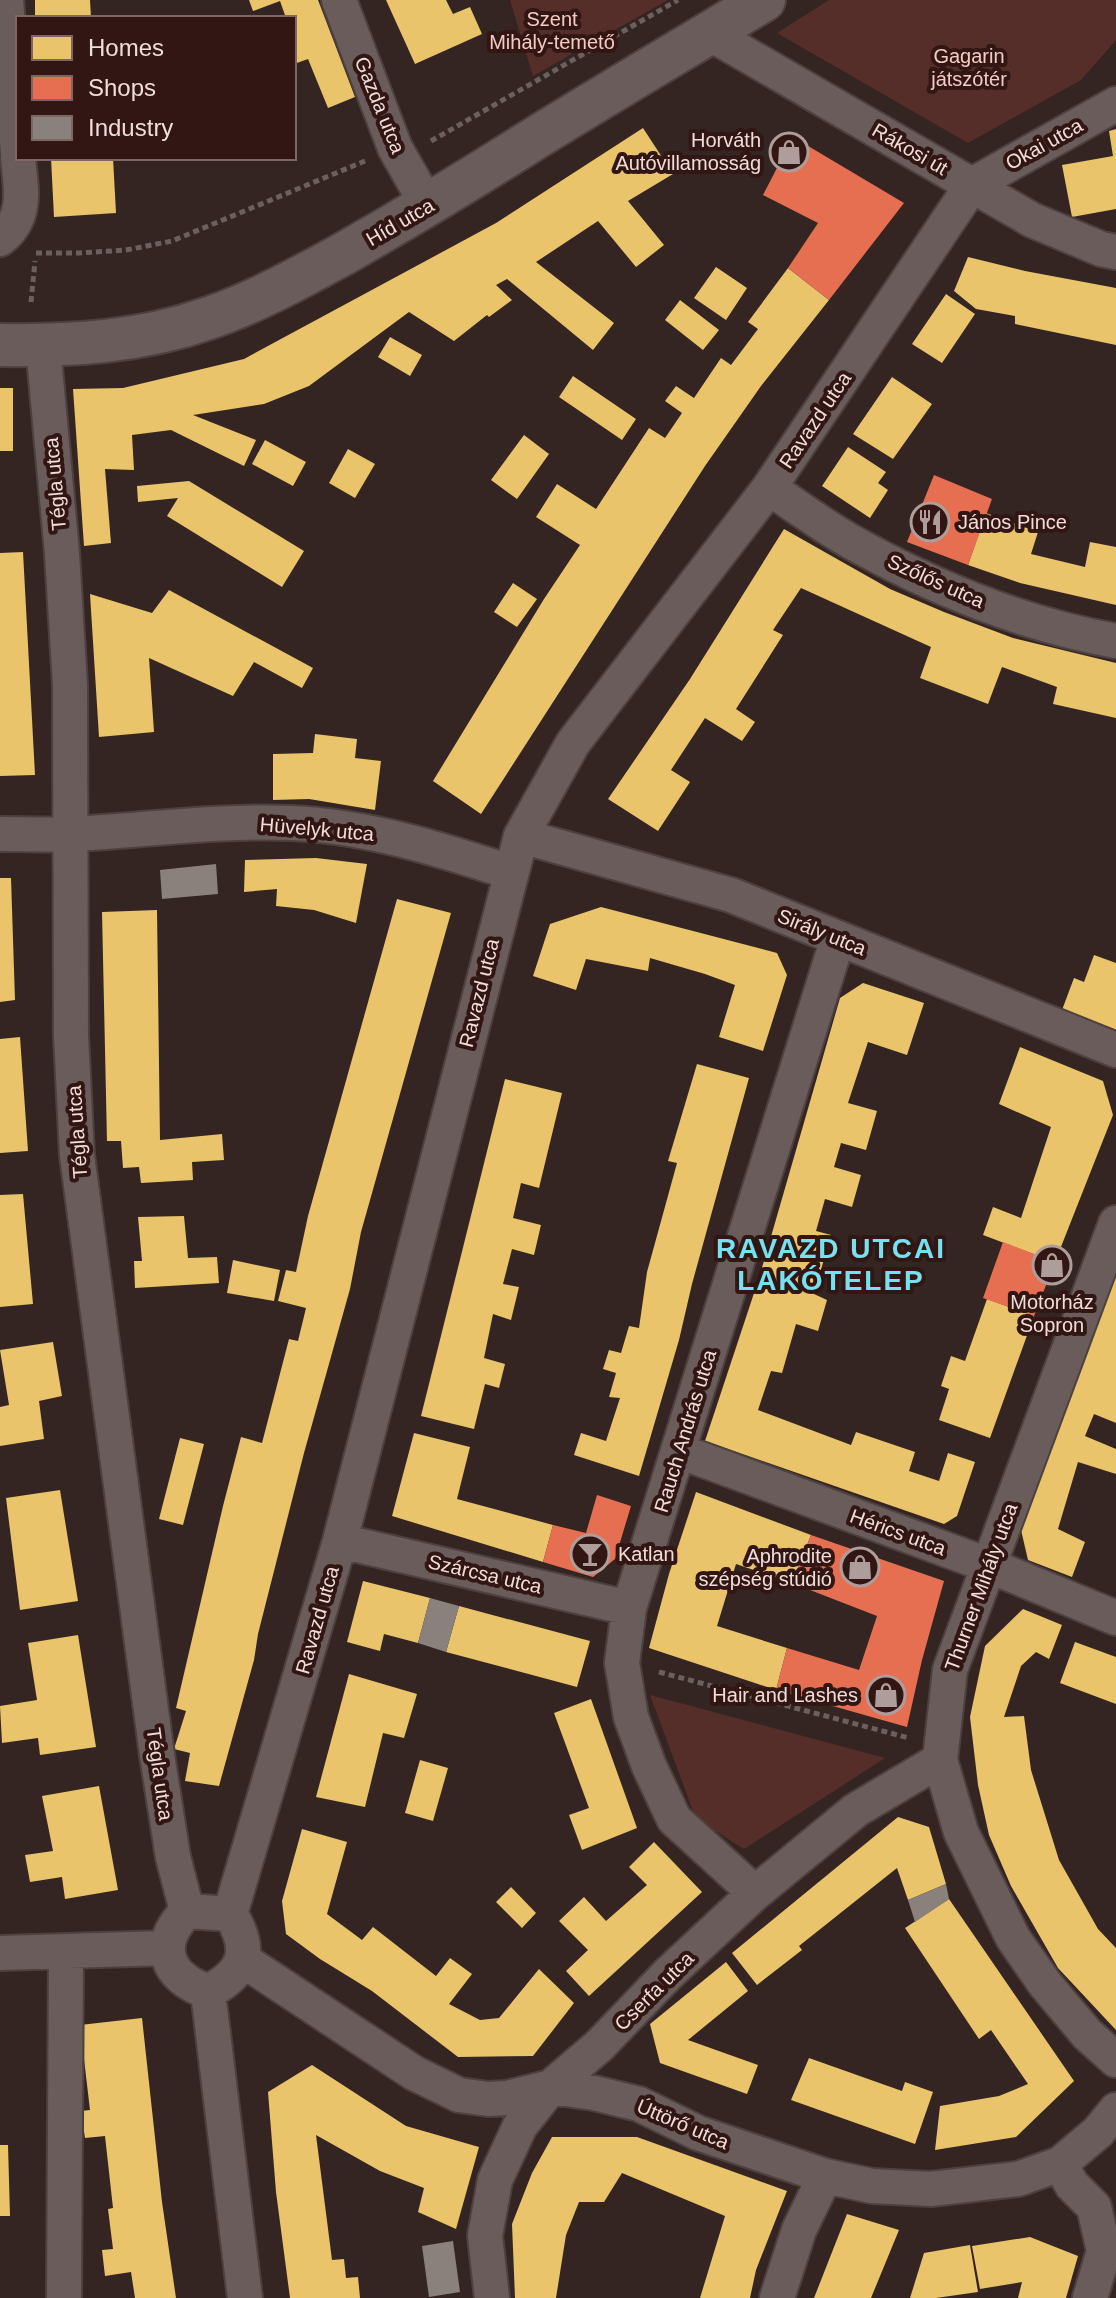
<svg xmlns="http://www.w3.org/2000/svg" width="1116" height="2298" font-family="Helvetica,sans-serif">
	<rect width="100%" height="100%" fill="#342523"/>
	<path fill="#552e29" d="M510 0H668L533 76Z
		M829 0H1116V40L1081 80 968 143 777 33Z
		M650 1695 885 1758 744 1849 696 1819Z"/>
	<path fill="#e9c46a" d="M35 0H90L91 18H35Z
		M249 0H318L355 97 328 108 308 59 294 64V18H286L280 1 253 11Z
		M386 0H446L453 14 470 7 482 34 415 64Z
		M643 128 673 174 628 201 664 245 636 267 598 221 536 262 614 323 593 350 507 279 496 285 512 300 489 317 487 315 454 341 409 312 309 386 264 404 193 415 256 440 244 466 171 430 132 435 134 470 105 469 111 543 84 546 73 389 123 388 244 359 496 223Z
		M1116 129V209L1072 217 1062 165 1113 156 1109 131Z
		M51 158H113L116 213 54 217Z
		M968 257 1025 271 1116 288V345L1015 324V316L976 309 954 291Z
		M716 267 747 288 726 320 694 298Z
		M788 268 829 300 761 386 705 466 481 814 433 781 544 599 580 545 536 517 557 484 596 509 649 428 665 438 682 413 665 401 676 386 694 398 721 358 731 365 758 329 748 322Z
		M946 294 975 314 942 363 912 344Z
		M680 300 719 330 703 350 665 320Z
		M390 337 422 355 410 376 378 357Z
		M573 376 636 419 622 440 559 397Z
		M892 377 932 404 893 459 853 434Z
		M0 388H13V451H0Z
		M524 435 549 454 517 499 491 480Z
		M265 440 306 462 293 486 252 464Z
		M848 447 886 472 878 483 888 490 870 518 822 486Z
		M348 449 375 464 355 498 329 483Z
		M189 481 304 551 282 587 167 516 178 498 138 502 137 486Z
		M986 513 1038 532 1031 554 1085 567 1090 542 1116 547V605L1020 583 968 565Z
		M784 529 890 589 944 612 1013 638 1116 663V718L1053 704 1057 687 1002 667 988 704 920 678 931 647 801 588 773 630 783 635 736 709 755 722 742 741 705 718 671 770 690 782 658 831 608 799 690 679Z
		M23 552 35 775 0 776V553Z
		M513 583 537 599 517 627 494 612Z
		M169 590 313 668 302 688 254 662 233 696 149 658 154 732 99 737 90 594 152 613Z
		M315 734 357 739 355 758 381 761 375 810 309 799 273 800V754L313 753Z
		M316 858 367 864 356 923 314 910 276 906 277 889 244 892 245 860Z
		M0 878H11L15 1000 0 1002Z
		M397 899 451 913 361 1232 350 1289 304 1453 258 1634 254 1660 219 1786 185 1781 190 1753 174 1749 186 1711 176 1708 223 1506 241 1437 262 1443 289 1339 298 1341 306 1308 278 1301 286 1270 296 1272 308 1216Z
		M601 907 777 953 787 975 763 1051 719 1037 735 985 705 974 650 958 648 971 586 959 576 990 533 976 550 924Z
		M157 910 160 1140 222 1134 224 1160 192 1162 193 1180 141 1183 139 1167 123 1168 121 1141H107L102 912Z
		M1094 955 1116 963V1030L1062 1010 1074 978 1084 982Z
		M863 983 924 1003 907 1055 868 1042 848 1103 877 1111 866 1150 841 1143 834 1167 861 1175 852 1207 825 1199 816 1231 831 1235 814 1294 827 1300 818 1331 796 1324 782 1373 771 1371 758 1410 851 1445 856 1432 915 1452 909 1471 939 1481 948 1453 975 1462 957 1516 944 1524 705 1441 759 1278 840 998Z
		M20 1037 28 1151 0 1153V1039Z
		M1020 1047 1103 1081 1113 1115 1055 1262 983 1235 993 1207 1021 1218 1051 1127 999 1104Z
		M697 1064 749 1078 692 1284 679 1340 639 1476 574 1455 581 1433 606 1441 620 1398 609 1397 616 1373 603 1369 609 1350 621 1353 629 1326 639 1328 647 1272 677 1163 668 1161Z
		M505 1079 562 1093 539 1188 521 1183 513 1218 541 1225 534 1255 512 1249 503 1284 519 1287 511 1320 493 1314 484 1358 505 1364 499 1388 485 1384 474 1429 421 1416Z
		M23 1194 33 1304 0 1307V1195Z
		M184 1216 188 1258 217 1257 219 1283 135 1288 134 1261H142L138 1217Z
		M233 1260 280 1270 274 1301 227 1293Z
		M1116 1270V1423L1094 1414 1085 1436 1116 1449V1474L1078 1462 1058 1529 1085 1542 1072 1577 1028 1560 1021 1530 1034 1485Z
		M987 1299 1034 1316 990 1438 939 1420 949 1389 941 1386 951 1356 965 1361Z
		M53 1342 62 1396 39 1401 44 1439 0 1446V1407L9 1405 0 1350Z
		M414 1433 470 1447 457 1499 553 1525 543 1562 392 1516Z
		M180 1438 204 1444 183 1525 159 1519Z
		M60 1490 78 1601 20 1610 6 1498Z
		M696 1492 811 1535 792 1583 736 1564 717 1626 787 1648 776 1690 649 1648 669 1574Z
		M363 1581 430 1598 418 1643 384 1634 380 1651 347 1642Z
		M459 1606 590 1641 577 1687 446 1652Z
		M1023 1609 1062 1625 1049 1659 1036 1652 1021 1666 1004 1717 1024 1716 1031 1770 1059 1860 1098 1929 1116 1948V2030L1058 1968 1011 1886 989 1835 978 1785 970 1717 985 1646Z
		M78 1635 96 1747 40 1755 38 1738 2 1743 0 1706 37 1700 28 1643Z
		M1075 1642 1116 1657V1704L1060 1683Z
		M349 1674 417 1694 404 1738 383 1733 365 1807 316 1797Z
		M591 1699 637 1828 582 1850 569 1815 589 1808 554 1713Z
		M420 1760 448 1768 433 1821 405 1813Z
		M99 1786 118 1890 65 1899 62 1877 30 1882 25 1855 53 1851 42 1796Z
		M898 1817 929 1827 946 1884 908 1900 897 1868 799 1946 802 1950 757 1985 732 1953Z
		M302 1829 347 1842 327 1914 362 1940 373 1927 436 1976 450 1958 472 1974 449 2004 480 2020 499 2018 539 1969 574 2003 533 2056 458 2057 372 1991 320 1959 286 1934 282 1901Z
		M654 1842 702 1892 589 1996 566 1971 588 1950 559 1921 584 1897 606 1921 647 1885 629 1867Z
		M511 1887 536 1913 522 1928 496 1902Z
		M949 1899 1074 2081 1016 2137 935 2150 940 2106 999 2096 1028 2084 991 2030 979 2039 905 1928Z
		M726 1962 748 1991 688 2040 758 2065 747 2094 660 2063 650 2024Z
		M142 2018 162 2202 176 2298H135L131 2272 105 2276 102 2250 113 2249 108 2209 113 2208 105 2136 85 2138 81 2111 90 2110 80 2025Z
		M809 2058 902 2091 905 2082 933 2092 915 2144 791 2100Z
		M312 2065 406 2126 479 2147 456 2229 418 2212 424 2188 380 2171 316 2135 332 2260 344 2259 346 2278 358 2277 360 2298H290L276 2192 268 2092Z
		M552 2137H637L787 2191 756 2270 750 2298H700L725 2216 622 2173 604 2202H579L566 2235 556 2298H515L512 2224 532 2173Z
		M0 2145H8L10 2216H0Z
		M847 2214 899 2230 871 2298H814Z
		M1030 2237 1078 2256 1066 2298H1018L1022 2282 980 2289 972 2246Z
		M970 2245 978 2292 936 2298H910L924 2253Z"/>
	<path fill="#e76f51" d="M793 137 904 203 829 300 788 268 818 223 763 195Z
		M934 475 992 499 968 565 907 542Z
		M1003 1242 1055 1262 1034 1316 983 1298Z
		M597 1495 631 1506 615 1559 593 1577 543 1562 553 1525 586 1533Z
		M811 1535 944 1581 922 1660 907 1727 776 1690 787 1648 859 1670 877 1616 792 1583Z"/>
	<path fill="#8a817c" d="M216 864 218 894 162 899 160 870Z
		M430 1598 459 1606 446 1652 418 1643Z
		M946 1884 949 1899 915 1922 908 1900Z
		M453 2241 460 2292 429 2297 422 2246Z"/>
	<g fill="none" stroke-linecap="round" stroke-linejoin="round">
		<defs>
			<path id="minor" d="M6 0 18 153
				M339 0 395 148 428 206
				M709 33 1032 220 1101 249 1116 252
				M0 239C28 217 21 190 18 158
				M43 346 62 553 70 685 71 1036 77 1155 157 1755 173 1857 187 1911
				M769 488C798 507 827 529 857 545 937 589 1026 625 1116 641
				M0 834C24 834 49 835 73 834 146 830 218 820 291 823 367 826 439 849 510 872
				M521 836 731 895 1116 1050
				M1116 1223 950 1670 940 1760 961 1832 1013 1938 1045 1984 1087 2034 1116 2060
				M679 1451 988 1565 1116 1618
				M340 1541 629 1608
				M755 1893 674 1819 649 1766 631 1717 622 1663 629 1608 838 938
				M230 1914 187 1911C154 1945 165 1976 208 1992 246 1972 253 1950 230 1914L340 1541 521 836 573 743 769 488 972 185 1116 104
				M0 1953 166 1948
				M243 1960 414 2073 459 2095 488 2099 507 2098 551 2087 594 2093 639 2104 698 2133 825 2176 872 2186 931 2189 1018 2179 1060 2164 1098 2132 1116 2110
				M208 1992 245 2298
				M1060 2164 1072 2185 1094 2207 1104 2251 1090 2298
				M64 2298 66 1952
				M492 2298 485 2236 495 2180 520 2126 551 2087 600 2045 668 1974 755 1893 856 1810 940 1760
				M777 2298 799 2230 825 2176"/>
			<path id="tertiary" d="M0 345C71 346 141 342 209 318 256 302 301 277 345 253 406 218 466 182 526 144 605 95 685 48 764 0"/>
		</defs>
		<use href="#minor" stroke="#4e403f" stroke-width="38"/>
		<use href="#tertiary" stroke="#4e403f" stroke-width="46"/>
		<path stroke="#6b605e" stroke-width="5" stroke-dasharray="6 4" stroke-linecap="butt" d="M431 141 678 0
			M36 253H79L126 250 172 241 365 161
			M31 302 35 261
			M659 1672 909 1738"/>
		<use href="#minor" stroke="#695c5a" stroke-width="34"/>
		<use href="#tertiary" stroke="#695c5a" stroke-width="42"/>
	</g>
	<defs>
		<symbol id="shop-ring" viewBox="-11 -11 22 22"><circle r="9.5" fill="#311613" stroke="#ae9d9a" stroke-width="1.5"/><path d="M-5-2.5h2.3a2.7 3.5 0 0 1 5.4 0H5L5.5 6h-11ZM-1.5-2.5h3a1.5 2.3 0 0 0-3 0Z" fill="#ae9d9a"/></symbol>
		<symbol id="restaurant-ring" viewBox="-11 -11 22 22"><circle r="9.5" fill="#311613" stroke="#ae9d9a" stroke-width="1.5"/><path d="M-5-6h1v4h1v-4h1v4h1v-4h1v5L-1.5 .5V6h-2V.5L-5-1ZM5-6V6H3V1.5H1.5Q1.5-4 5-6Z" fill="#ae9d9a"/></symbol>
		<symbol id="bar-ring" viewBox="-11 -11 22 22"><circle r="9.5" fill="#311613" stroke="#ae9d9a" stroke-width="1.5"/><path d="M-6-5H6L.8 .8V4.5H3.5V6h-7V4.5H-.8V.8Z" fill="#ae9d9a"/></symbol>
	</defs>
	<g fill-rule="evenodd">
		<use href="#shop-ring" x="767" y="130" width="44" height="44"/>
		<use href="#restaurant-ring" x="908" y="500" width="44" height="44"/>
		<use href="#shop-ring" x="1030" y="1243" width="44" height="44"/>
		<use href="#bar-ring" x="568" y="1532" width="44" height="44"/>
		<use href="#shop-ring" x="838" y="1545" width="44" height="44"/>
		<use href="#shop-ring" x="864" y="1673" width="44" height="44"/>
	</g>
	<g text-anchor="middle" stroke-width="8" stroke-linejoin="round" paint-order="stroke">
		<g font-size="20" fill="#f5cac4" stroke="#311613">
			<text x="552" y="26">Szent<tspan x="552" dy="23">Mihály-temető</tspan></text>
			<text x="969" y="63">Gagarin<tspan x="969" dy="23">játszótér</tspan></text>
		</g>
		<g font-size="20" fill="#f0ddda" stroke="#311613">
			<text transform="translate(380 105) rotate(68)" y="7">Gazda utca</text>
			<text transform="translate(1044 144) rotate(-29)" y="7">Okai utca</text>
			<text transform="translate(910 149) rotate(30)" y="7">Rákosi út</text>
			<text transform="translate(400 222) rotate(-30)" y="7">Híd utca</text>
			<text transform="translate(815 420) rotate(-56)" y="7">Ravazd utca</text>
			<text transform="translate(55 484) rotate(-95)" y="7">Tégla utca</text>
			<text transform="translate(936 581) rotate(24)" y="7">Szőlős utca</text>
			<text transform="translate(317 829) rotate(5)" y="7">Hüvelyk utca</text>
			<text transform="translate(822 932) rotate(22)" y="7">Sirály utca</text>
			<text transform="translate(479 993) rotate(-76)" y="7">Ravazd utca</text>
			<text transform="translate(77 1132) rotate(-94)" y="7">Tégla utca</text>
			<text transform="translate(685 1431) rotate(-73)" y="7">Rauch András utca</text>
			<text transform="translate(898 1532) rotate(20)" y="7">Hérics utca</text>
			<text transform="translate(485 1574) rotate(13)" y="7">Szárcsa utca</text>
			<text transform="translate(981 1587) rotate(-70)" y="7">Thurner Mihály utca</text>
			<text transform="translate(317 1620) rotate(-74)" y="7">Ravazd utca</text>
			<text transform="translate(160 1774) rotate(82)" y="7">Tégla utca</text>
			<text transform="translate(654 1991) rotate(-45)" y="7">Cserfa utca</text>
			<text transform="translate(683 2124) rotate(23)" y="7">Úttörő utca</text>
		</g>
		<g font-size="20" fill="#f0ddda" stroke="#311613" text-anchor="end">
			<text x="761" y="147">Horváth<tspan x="761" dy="23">Autóvillamosság</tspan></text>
			<text x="958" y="529" text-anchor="start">János Pince</text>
			<text x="1052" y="1309" text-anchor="middle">Motorház<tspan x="1052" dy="23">Sopron</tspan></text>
			<text x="618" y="1561" text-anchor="start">Katlan</text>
			<text x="832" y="1563">Aphrodite<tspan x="832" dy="23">szépség stúdió</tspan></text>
			<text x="858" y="1702">Hair and Lashes</text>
		</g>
		<g font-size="28" font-weight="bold" letter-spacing="2" fill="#77e1f0" stroke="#311613">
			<text x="831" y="1258">RAVAZD UTCAI<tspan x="831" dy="32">LAKÓTELEP</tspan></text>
		</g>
	</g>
	<rect x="16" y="16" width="280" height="144" fill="#311613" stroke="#7d6663" stroke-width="2"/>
	<rect x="32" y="36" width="40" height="24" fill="#e9c46a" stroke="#7d6663" stroke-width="2"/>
	<text x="88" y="56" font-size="24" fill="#f0ddda">Homes</text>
	<rect x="32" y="76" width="40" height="24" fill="#e76f51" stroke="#7d6663" stroke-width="2"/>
	<text x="88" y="96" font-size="24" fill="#f0ddda">Shops</text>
	<rect x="32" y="116" width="40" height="24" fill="#8a817c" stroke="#7d6663" stroke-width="2"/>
	<text x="88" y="136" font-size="24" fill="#f0ddda">Industry</text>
</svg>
